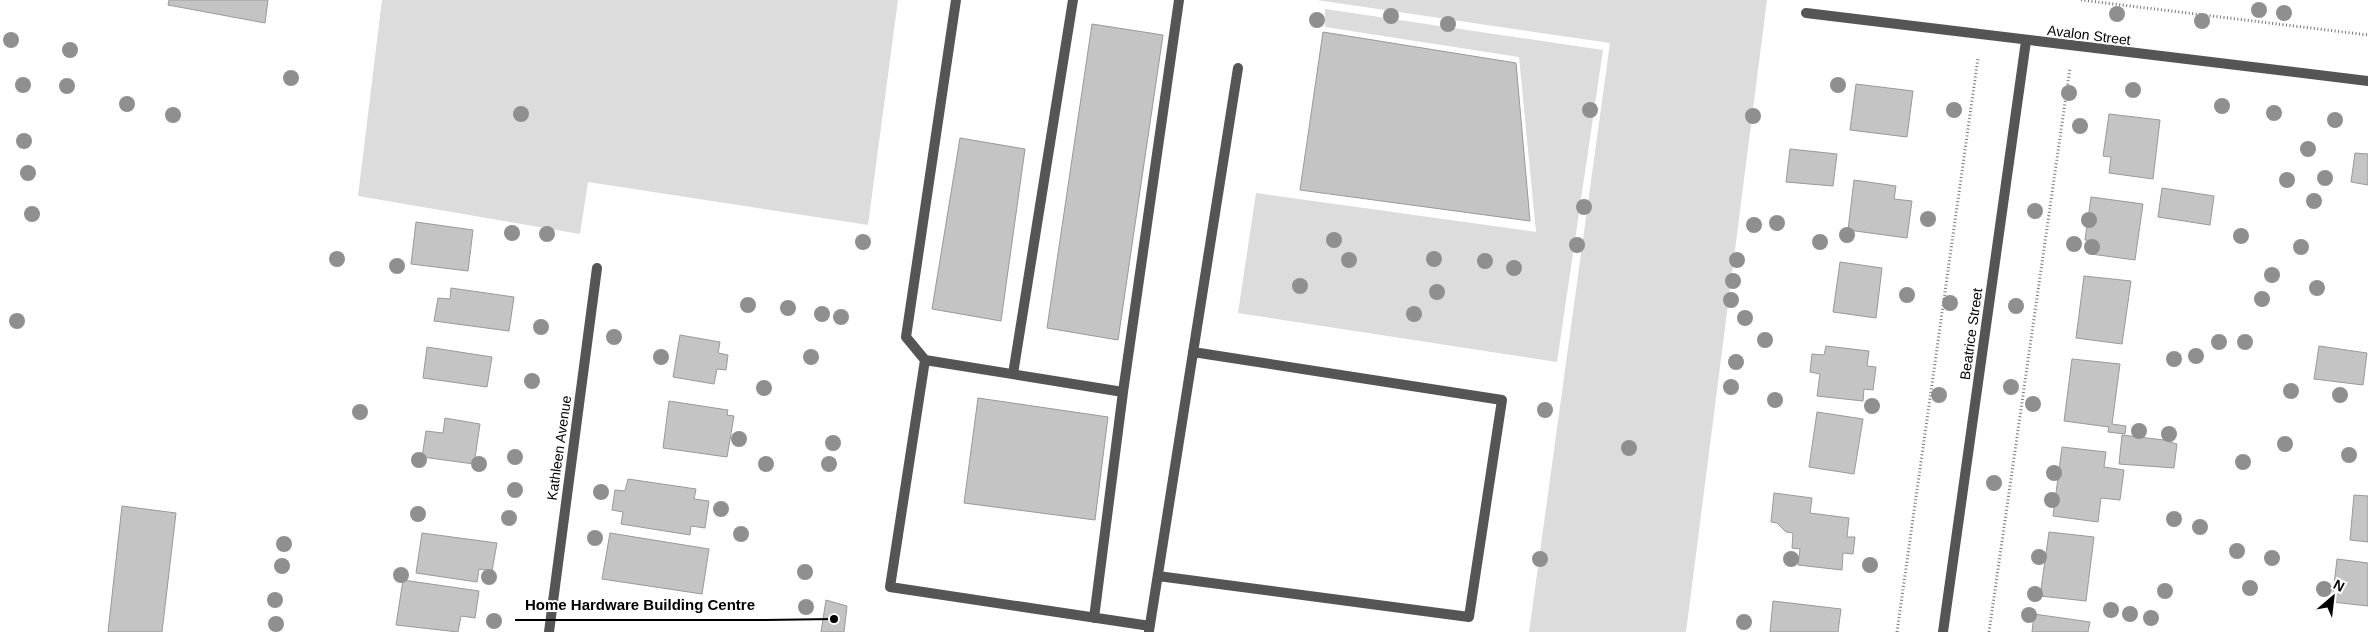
<svg xmlns="http://www.w3.org/2000/svg" width="2368" height="632" font-family="Arial,sans-serif">
	<rect width="100%" height="100%" fill="#fff"/>
	<path fill="#dcdcdc" d="M382 0H898L868 225 588 182 580 234 358 196Z
		M1317 0H1767L1686 632H1529L1610 43Z
		M1325 9 1603 50 1557 362 1238 313 1256 193 1536 232 1519 57 1325 27Z"/>
	<path fill="#c4c4c4" stroke="#999" d="M169 0H268L265 23 168 5Z
		M1092 24 1163 35 1118 340 1047 328Z
		M1323 32 1516 63 1530 221 1300 190Z
		M1856 84 1913 91 1907 137 1850 130Z
		M2109 114 2160 120 2153 179 2109 173 2111 157 2103 156Z
		M960 138 1025 149 1001 321 932 309Z
		M1790 149 1837 154 1833 186 1786 182Z
		M2355 153 2368 154V185L2351 182Z
		M1854 180 1896 186 1894 199 1912 201 1907 238 1848 230Z
		M2162 188 2214 196 2210 225 2158 217Z
		M2091 197 2143 204 2135 260 2091 254 2093 241 2085 240Z
		M416 222 473 230 468 271 411 264Z
		M1840 262 1882 268 1876 318 1833 312Z
		M2084 276 2131 281 2122 344 2076 338Z
		M451 288 514 297 509 331 434 321 438 298 450 299Z
		M680 335 720 342 718 353 728 355 726 370 717 369 714 384 673 377Z
		M1826 346 1869 351 1867 366 1876 367 1873 390 1864 389 1863 401 1817 396 1820 374 1810 372 1812 354 1824 355Z
		M2319 346 2367 353 2363 385 2314 379Z
		M427 347 492 357 487 387 423 378Z
		M2072 359 2120 364 2112 424 2126 426 2125 434 2108 432 2109 427 2064 421Z
		M978 398 1108 417 1095 520 964 503Z
		M669 401 728 410 727 415 734 416 727 457 663 448Z
		M1817 412 1863 419 1854 474 1809 467Z
		M445 418 480 424 474 464 422 457 426 431 443 433Z
		M2122 435 2164 440 2177 444 2174 468 2119 464Z
		M2062 447 2106 452 2104 467 2124 470 2120 500 2101 498 2098 522 2053 516Z
		M628 479 696 489 694 499 709 501 705 528 691 526 690 535 621 524 623 512 612 510 615 490 625 491Z
		M1774 493 1812 498 1810 513 1849 518 1847 537H1855L1853 554 1843 553 1842 570 1798 565 1800 549 1792 548 1793 533 1786 532 1777 523 1771 522Z
		M2354 495 2368 496V542L2350 540Z
		M122 506 176 513 162 632H108Z
		M2049 532 2094 537 2086 601 2040 596Z
		M422 533 497 543 492 571 479 569 477 582 416 573Z
		M610 533 709 549 702 594 602 579Z
		M2337 559 2368 563V606L2332 602Z
		M403 580 479 591 475 618 461 616 458 632 396 625Z
		M826 600 847 606 844 632H821Z
		M1773 601 1841 609 1838 632H1770Z
		M2034 614 2090 622 2088 632H2032Z"/>
	<g fill="none" stroke-linecap="round" stroke-linejoin="round">
		<path stroke="#777" stroke-width="3" stroke-dasharray="1 2.5" stroke-linecap="butt" d="M2081 0 2368 35
			M1897 632 1978 58
			M1989 632 2070 68"/>
		<path stroke="#555" stroke-width="10" d="M925 360 906 337 956 0
			M1013 374 1073 0
			M1123 392 1179 0
			M1158 576 1469 617 1502 400 1193 352
			M1094 618 1123 392 925 360 890 587 1150 626
			M1149 631 1238 68"/>
		<path stroke="#555" stroke-width="10" d="M1806 13 2368 81
			M549 632 597 268
			M1943 632 2026 41"/>
	</g>
	<g fill="#8f8f8f">
		<circle cx="2259" cy="10" r="8"/>
		<circle cx="2284" cy="13" r="8"/>
		<circle cx="2117" cy="14" r="8"/>
		<circle cx="1391" cy="16" r="8"/>
		<circle cx="1317" cy="20" r="8"/>
		<circle cx="2202" cy="21" r="8"/>
		<circle cx="1448" cy="24" r="8"/>
		<circle cx="11" cy="40" r="8"/>
		<circle cx="70" cy="50" r="8"/>
		<circle cx="291" cy="78" r="8"/>
		<circle cx="23" cy="85" r="8"/>
		<circle cx="1838" cy="85" r="8"/>
		<circle cx="67" cy="86" r="8"/>
		<circle cx="2133" cy="90" r="8"/>
		<circle cx="2069" cy="93" r="8"/>
		<circle cx="127" cy="104" r="8"/>
		<circle cx="2222" cy="106" r="8"/>
		<circle cx="1590" cy="110" r="8"/>
		<circle cx="1954" cy="110" r="8"/>
		<circle cx="2274" cy="113" r="8"/>
		<circle cx="521" cy="114" r="8"/>
		<circle cx="173" cy="115" r="8"/>
		<circle cx="1753" cy="116" r="8"/>
		<circle cx="2335" cy="120" r="8"/>
		<circle cx="2080" cy="126" r="8"/>
		<circle cx="24" cy="141" r="8"/>
		<circle cx="2308" cy="149" r="8"/>
		<circle cx="28" cy="173" r="8"/>
		<circle cx="2325" cy="178" r="8"/>
		<circle cx="2287" cy="180" r="8"/>
		<circle cx="2314" cy="201" r="8"/>
		<circle cx="1584" cy="207" r="8"/>
		<circle cx="2035" cy="211" r="8"/>
		<circle cx="32" cy="214" r="8"/>
		<circle cx="1928" cy="219" r="8"/>
		<circle cx="2089" cy="220" r="8"/>
		<circle cx="1777" cy="223" r="8"/>
		<circle cx="1754" cy="225" r="8"/>
		<circle cx="512" cy="233" r="8"/>
		<circle cx="547" cy="234" r="8"/>
		<circle cx="1847" cy="235" r="8"/>
		<circle cx="2241" cy="236" r="8"/>
		<circle cx="1334" cy="240" r="8"/>
		<circle cx="863" cy="242" r="8"/>
		<circle cx="1820" cy="242" r="8"/>
		<circle cx="2074" cy="244" r="8"/>
		<circle cx="1577" cy="245" r="8"/>
		<circle cx="2092" cy="247" r="8"/>
		<circle cx="2301" cy="247" r="8"/>
		<circle cx="337" cy="259" r="8"/>
		<circle cx="1434" cy="259" r="8"/>
		<circle cx="1349" cy="260" r="8"/>
		<circle cx="1737" cy="260" r="8"/>
		<circle cx="1485" cy="261" r="8"/>
		<circle cx="397" cy="266" r="8"/>
		<circle cx="1514" cy="268" r="8"/>
		<circle cx="2272" cy="275" r="8"/>
		<circle cx="1733" cy="281" r="8"/>
		<circle cx="1300" cy="286" r="8"/>
		<circle cx="2317" cy="288" r="8"/>
		<circle cx="1437" cy="292" r="8"/>
		<circle cx="1907" cy="295" r="8"/>
		<circle cx="2262" cy="299" r="8"/>
		<circle cx="1731" cy="300" r="8"/>
		<circle cx="1950" cy="303" r="8"/>
		<circle cx="748" cy="305" r="8"/>
		<circle cx="2016" cy="306" r="8"/>
		<circle cx="788" cy="308" r="8"/>
		<circle cx="822" cy="314" r="8"/>
		<circle cx="1414" cy="314" r="8"/>
		<circle cx="841" cy="317" r="8"/>
		<circle cx="1745" cy="318" r="8"/>
		<circle cx="17" cy="321" r="8"/>
		<circle cx="541" cy="327" r="8"/>
		<circle cx="614" cy="337" r="8"/>
		<circle cx="1765" cy="340" r="8"/>
		<circle cx="2219" cy="342" r="8"/>
		<circle cx="2245" cy="342" r="8"/>
		<circle cx="2196" cy="356" r="8"/>
		<circle cx="661" cy="357" r="8"/>
		<circle cx="811" cy="357" r="8"/>
		<circle cx="2174" cy="359" r="8"/>
		<circle cx="1736" cy="362" r="8"/>
		<circle cx="532" cy="381" r="8"/>
		<circle cx="1731" cy="387" r="8"/>
		<circle cx="2011" cy="387" r="8"/>
		<circle cx="764" cy="388" r="8"/>
		<circle cx="2291" cy="391" r="8"/>
		<circle cx="1939" cy="395" r="8"/>
		<circle cx="2340" cy="395" r="8"/>
		<circle cx="1775" cy="400" r="8"/>
		<circle cx="2033" cy="404" r="8"/>
		<circle cx="1872" cy="406" r="8"/>
		<circle cx="1545" cy="410" r="8"/>
		<circle cx="360" cy="412" r="8"/>
		<circle cx="2139" cy="431" r="8"/>
		<circle cx="2169" cy="434" r="8"/>
		<circle cx="739" cy="439" r="8"/>
		<circle cx="833" cy="443" r="8"/>
		<circle cx="2285" cy="444" r="8"/>
		<circle cx="1629" cy="448" r="8"/>
		<circle cx="2349" cy="455" r="8"/>
		<circle cx="515" cy="457" r="8"/>
		<circle cx="419" cy="460" r="8"/>
		<circle cx="2243" cy="462" r="8"/>
		<circle cx="479" cy="464" r="8"/>
		<circle cx="766" cy="464" r="8"/>
		<circle cx="829" cy="464" r="8"/>
		<circle cx="2054" cy="473" r="8"/>
		<circle cx="1994" cy="483" r="8"/>
		<circle cx="515" cy="490" r="8"/>
		<circle cx="601" cy="492" r="8"/>
		<circle cx="2052" cy="500" r="8"/>
		<circle cx="721" cy="509" r="8"/>
		<circle cx="418" cy="514" r="8"/>
		<circle cx="509" cy="518" r="8"/>
		<circle cx="2174" cy="519" r="8"/>
		<circle cx="2200" cy="527" r="8"/>
		<circle cx="741" cy="534" r="8"/>
		<circle cx="595" cy="538" r="8"/>
		<circle cx="284" cy="544" r="8"/>
		<circle cx="2237" cy="551" r="8"/>
		<circle cx="2039" cy="557" r="8"/>
		<circle cx="2272" cy="558" r="8"/>
		<circle cx="1540" cy="559" r="8"/>
		<circle cx="1791" cy="559" r="8"/>
		<circle cx="1870" cy="565" r="8"/>
		<circle cx="282" cy="566" r="8"/>
		<circle cx="805" cy="572" r="8"/>
		<circle cx="401" cy="575" r="8"/>
		<circle cx="489" cy="577" r="8"/>
		<circle cx="2250" cy="588" r="8"/>
		<circle cx="2324" cy="589" r="8"/>
		<circle cx="2165" cy="591" r="8"/>
		<circle cx="2035" cy="594" r="8"/>
		<circle cx="275" cy="600" r="8"/>
		<circle cx="806" cy="607" r="8"/>
		<circle cx="2111" cy="610" r="8"/>
		<circle cx="2130" cy="614" r="8"/>
		<circle cx="2029" cy="615" r="8"/>
		<circle cx="2151" cy="618" r="8"/>
		<circle cx="494" cy="621" r="8"/>
		<circle cx="1744" cy="622" r="8"/>
		<circle cx="276" cy="624" r="8"/>
	</g>
	<g text-anchor="middle" stroke-width="4" stroke-linejoin="round" paint-order="stroke">
		<g font-size="14" fill="#000" stroke="#fff">
			<text transform="translate(2089 35) rotate(7)" y="5">Avalon Street</text>
			<text transform="translate(1971 334) rotate(-82)" y="5">Beatrice Street</text>
			<text transform="translate(559 448) rotate(-82)" y="5">Kathleen Avenue</text>
		</g>
	</g>
	<path fill="none" stroke="#000" stroke-width="2" d="M834 619L765 620H515"/>
	<circle fill="#000" stroke="#fff" stroke-width="2" cx="834" cy="619" r="5"/>
	<g font-size="15" text-anchor="middle" font-weight="bold" fill="#000" stroke="#fff" stroke-width="4" stroke-linejoin="round" paint-order="stroke">
		<text x="640" y="610">Home Hardware Building Centre</text>
	</g>
	<g transform="translate(2333 597) rotate(28)" stroke="#ffffff" stroke-width="4" paint-order="stroke">
	<path d="M0-4L9 19L0 12L-9 19Z" fill="#000000"/>
	<text y="-8" font-size="14" font-weight="bold" text-anchor="middle" fill="#000000">N</text>
	</g>
</svg>
